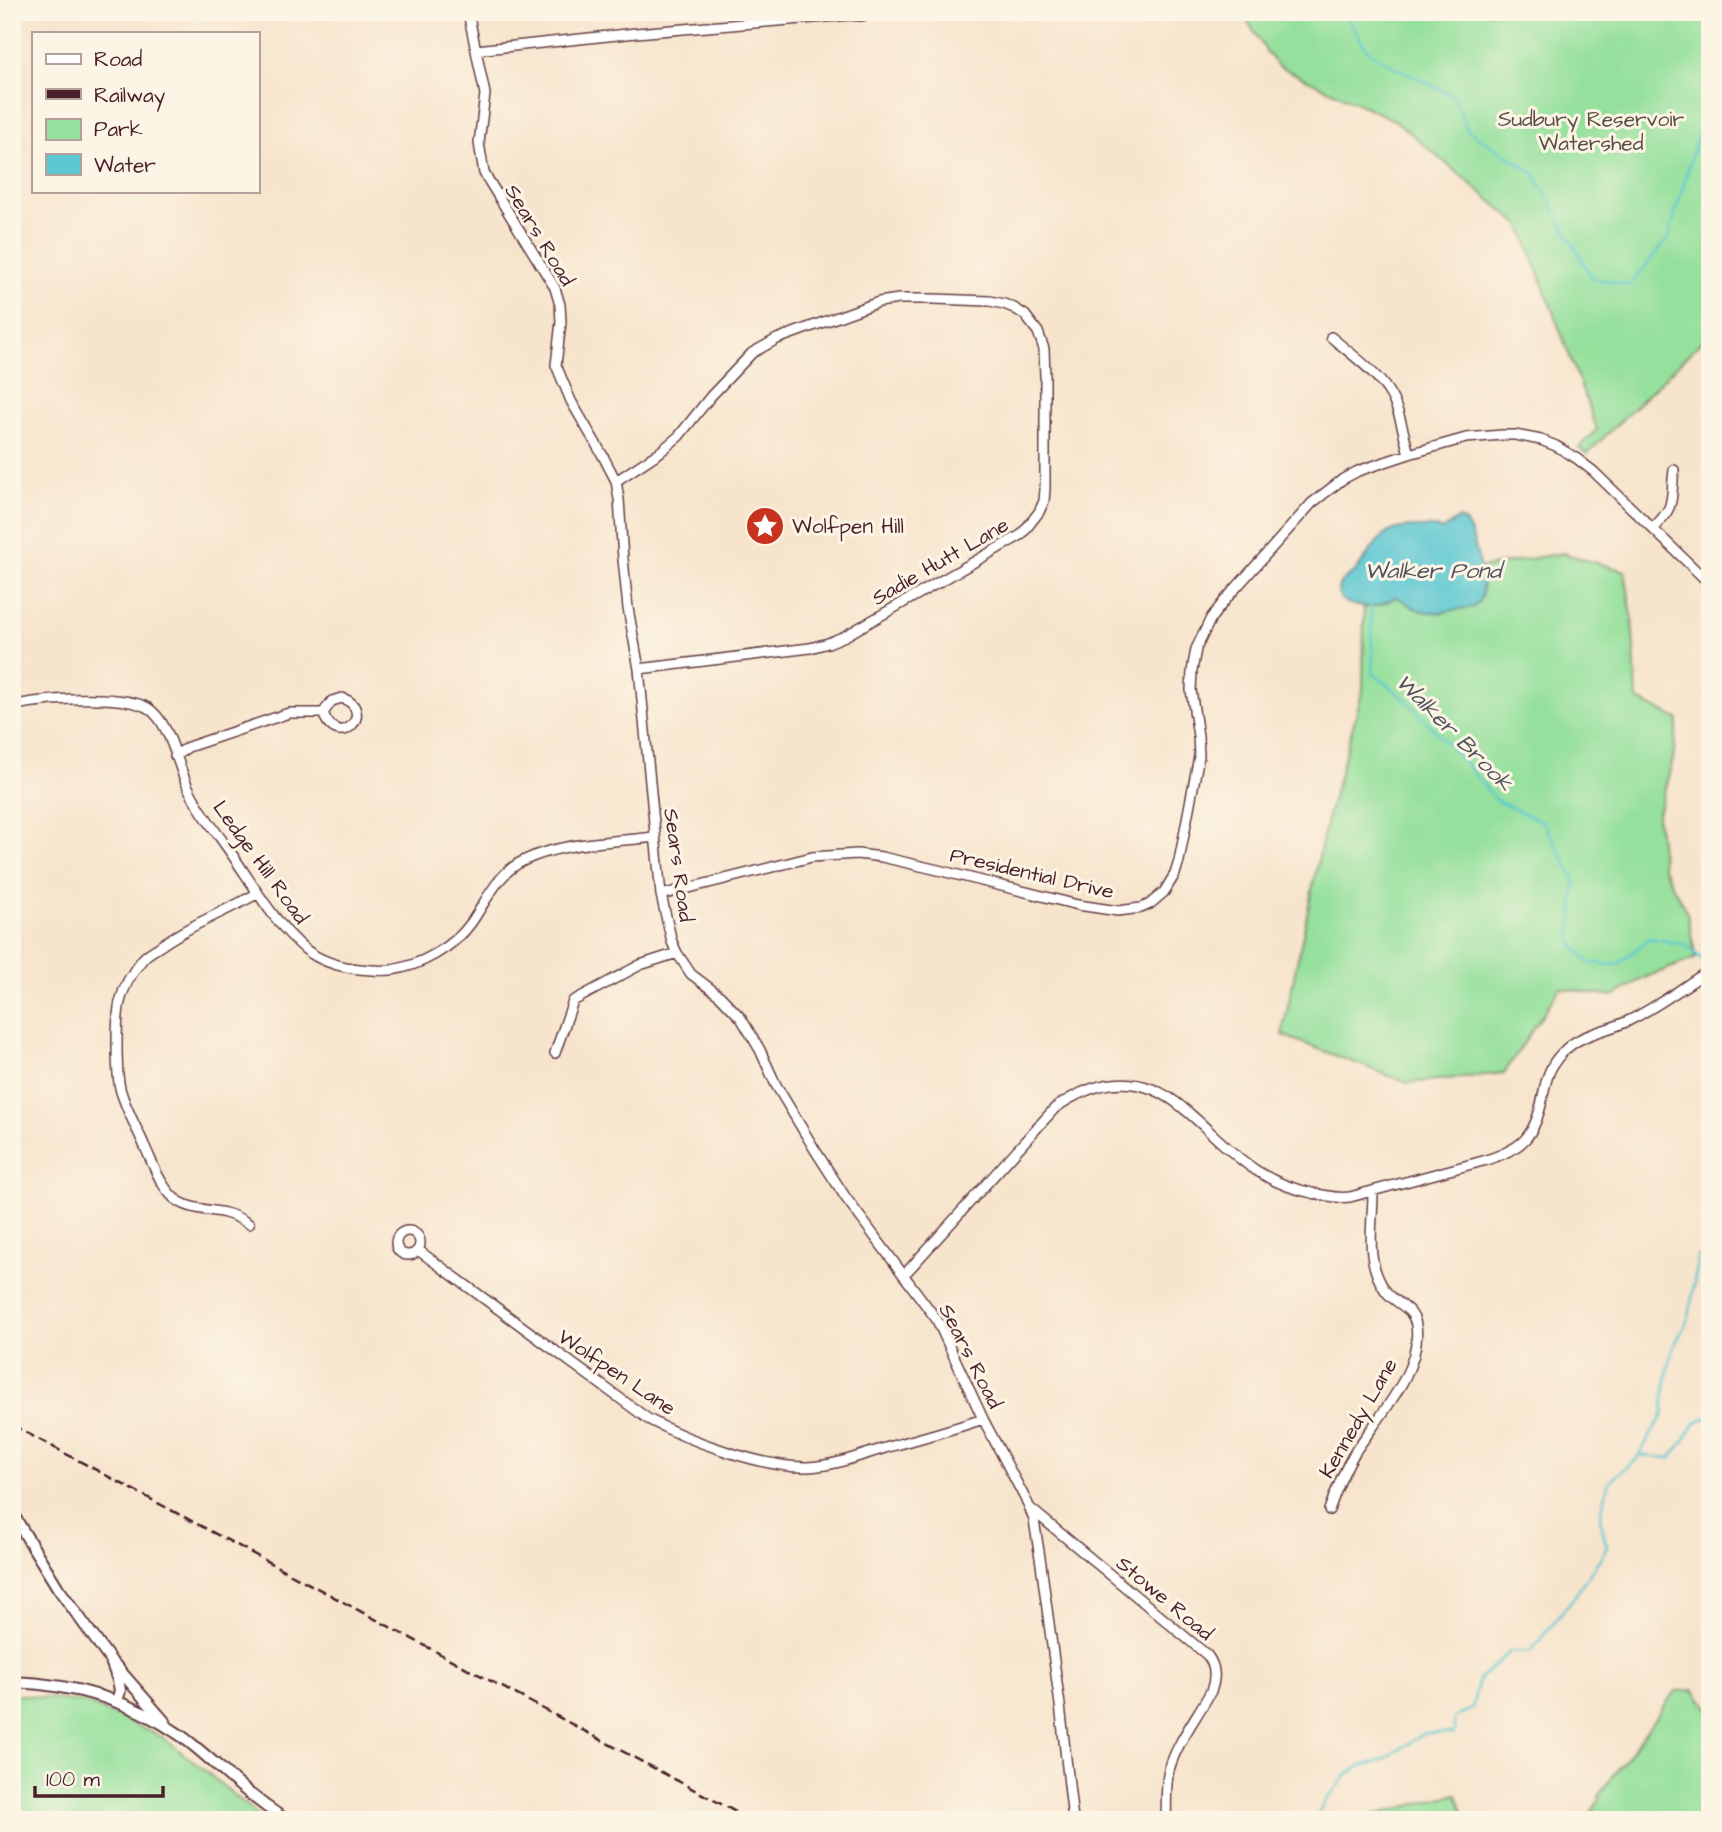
<svg xmlns="http://www.w3.org/2000/svg" width="1722" height="1832" font-family="'Architects Daughter',sans-serif">
	<rect width="100%" height="100%" fill="#fcf5e5"/>
	<filter id="ink" filterUnits="userSpaceOnUse"><feTurbulence type="fractalNoise" baseFrequency=".0143" numOctaves="2"/><feDisplacementMap in="SourceGraphic" scale="14" xChannelSelector="R" yChannelSelector="G"/><feConvolveMatrix kernelMatrix="1 2 1 2 8 2 1 2 1" color-interpolation-filters="sRGB"/></filter>
	<filter id="wash" filterUnits="userSpaceOnUse"><feTurbulence type="fractalNoise" baseFrequency=".00686" numOctaves="4" result="noise"/><feDisplacementMap in="SourceGraphic" scale="28" xChannelSelector="R" yChannelSelector="G"/><feGaussianBlur stdDeviation="1.57" result="paint"/><feColorMatrix in="noise" values="0 0 0 0 0 0 0 0 0 0 0 0 0 0 0 0 0 1.4 0 .05"/><feComposite in="paint" operator="in"/></filter>
	<g filter="url(#wash)">
		<rect width="100%" height="100%" fill="#f7e4cc"/>
		<path fill="#95e09c" stroke="#708064" stroke-width="2" d="M1242 12H1710V333L1587 454 1579 448 1597 429 1521 226 1396 121 1278 66 1266 51Z
			M1562 553 1625 571 1632 617 1637 699 1678 719 1673 759 1657 817 1663 868 1687 913 1696 958 1644 978 1613 996 1560 988 1504 1073 1408 1083 1282 1035 1326 823 1363 690 1364 607 1380 605 1395 597 1401 598 1409 605 1442 613 1483 591 1480 568Z
			M1694 1690 1710 1709V1820H1587L1600 1798 1599 1795 1676 1691Z
			M12 1694 87 1703 162 1737 198 1765 264 1820H12Z
			M1457 1794 1466 1820H1359L1360 1818Z"/>
		<path fill="#5ac7d1" stroke="#52737e" stroke-width="2" d="M1458 519C1463 521 1464 520 1467 525 1474 535 1484 580 1482 592 1482 598 1478 603 1474 607 1456 609 1437 616 1419 610 1410 607 1404 599 1395 597 1390 600 1385 604 1380 605 1368 609 1333 607 1339 586 1342 577 1353 575 1358 568 1377 544 1380 526 1416 527 1429 527 1427 525 1442 530Z"/>
		<g fill="none" stroke-linecap="round" stroke-linejoin="round">
			<path stroke="#5ac7d1" stroke-width="2.5" d="M1344 12 1368 51 1395 67 1454 96 1467 130 1534 173 1592 278 1630 285 1668 239 1708 99H1710
				M1371 606 1373 673 1406 700 1456 753 1497 801 1543 822 1575 880 1571 942 1589 963 1617 965 1650 938 1686 945 1707 964
				M1639 1456 1671 1458 1683 1442 1696 1422 1710 1416
				M1315 1820 1324 1803 1347 1774 1361 1766 1381 1761 1425 1733H1454V1718L1472 1709 1479 1679 1511 1651 1530 1652 1574 1597 1607 1548 1600 1518 1609 1481 1636 1460 1663 1415 1665 1386 1672 1350 1689 1317 1698 1257 1710 1252"/>
		</g>
	</g>
	<g filter="url(#ink)">
		<g fill="none" stroke-linecap="round" stroke-linejoin="round">
			<defs>
				<path id="minor" d="M468 12 485 94 479 143 484 173 555 288 560 305 561 322 556 365 571 401 603 456 616 481 619 499 623 559 628 608 639 669 661 895 672 942 677 953 691 974 720 996 741 1018 760 1050 776 1085 815 1150 846 1198 937 1320 983 1419 1028 1504 1034 1520 1041 1564 1060 1705 1073 1820
					M476 50 636 33 850 15 860 16 883 12
					M1331 337C1350 353 1374 370 1388 391 1400 409 1403 433 1409 454
					M616 481 660 452 679 436 711 396 752 353 777 339 879 302 899 299H933L990 301 1004 304 1014 308 1025 315 1038 332 1044 349 1045 376V489L1044 501 1039 512 1021 535 845 636 828 643 810 648 639 669
					M1653 528C1677 505 1670 500 1674 470
					M12 706C41 699 123 693 148 708 170 722 177 764 188 787 199 811 216 831 231 853 254 886 274 923 305 949 320 961 341 967 359 969 369 970 381 971 391 970 420 966 454 947 471 923 487 900 498 872 525 860 562 842 615 842 655 837
					M175 756 188 747 289 713H323C339 754 377 710 342 698L332 701 323 713
					M661 895 812 857 857 854 882 857 938 870 1078 905 1118 911 1141 908 1150 904 1164 892 1175 874 1179 861 1199 756 1198 736 1191 690 1192 671 1196 649 1211 618 1226 599 1312 503 1343 479 1358 471 1409 454 1466 438 1502 435H1515L1541 440 1556 446 1576 458 1593 471 1710 584
					M555 1053 573 1001 640 965 677 953
					M249 1224C241 1219 234 1215 225 1213 208 1209 189 1210 174 1198 160 1185 153 1164 145 1147 137 1128 125 1108 120 1088 116 1070 116 1019 120 1002 124 986 132 972 142 960 146 954 153 951 159 947 189 925 225 912 258 893
					M396 1243a12 12 0 1 1 24 0a12 12 0 1 1-24 0Z
					M418 1250 648 1419C687 1440 763 1468 807 1467 834 1466 859 1456 885 1448 918 1439 951 1430 983 1419
					M904 1275 1055 1108C1098 1078 1141 1072 1183 1108 1208 1128 1230 1154 1257 1171 1274 1182 1293 1189 1312 1193 1325 1195 1337 1199 1350 1197L1483 1161C1523 1149 1535 1137 1543 1096 1546 1079 1550 1065 1562 1053 1580 1033 1605 1032 1628 1021 1657 1007 1683 987 1710 970
					M1030 1508 1207 1655C1216 1666 1216 1678 1211 1691 1197 1717 1177 1742 1169 1770 1165 1786 1167 1803 1166 1820
					M1329 1510C1336 1490 1344 1470 1355 1452 1378 1417 1423 1370 1416 1325 1413 1306 1394 1304 1385 1290 1364 1260 1373 1226 1373 1192"/>
				<path id="major" d="M12 1513 58 1588 111 1661 118 1680 120 1690 117 1702
					M115 1665 164 1721
					M12 1682C72 1684 130 1700 180 1735 201 1750 219 1768 238 1784 253 1797 269 1809 286 1820"/>
			</defs>
			<use href="#minor" stroke="#643d43" stroke-width="12"/>
			<use href="#major" stroke="#643d43" stroke-width="14"/>
			<use href="#minor" stroke="#fff" stroke-width="9"/>
			<use href="#major" stroke="#fff" stroke-width="10"/>
			<path stroke="#4a1f2b" stroke-width="2.5" stroke-dasharray="10 5" stroke-linecap="butt" d="M12 1425 751 1820"/>
		</g>
	</g>
	<defs>
		<symbol id="sight-disc" viewBox="-11 -11 22 22"><circle r="9.5" fill="#c8321e" stroke="#fcf5e5"/><path d="M0-6L1.8-2.2L6-1.7L2.9 1.2L3.7 5.4L0 3.3L-3.7 5.4L-2.9 1.2L-6-1.7L-1.8-2.2Z" fill="#fff"/></symbol>
	</defs>
	<g fill-rule="evenodd">
		<use href="#sight-disc" x="743" y="504" width="44" height="44"/>
	</g>
	<g text-anchor="middle" stroke-width="6" stroke-linejoin="round" paint-order="stroke">
		<g font-size="21" fill="#5d4f47" stroke="#fcf5e5">
			<text x="1591" y="126">Sudbury Reservoir<tspan x="1591" dy="24">Watershed</tspan></text>
		</g>
		<g font-size="21" fill="#4a1f2b" stroke="#fcf5e5">
			<text transform="translate(540 235) rotate(59)" y="7">Sears Road</text>
			<text transform="translate(940 561) rotate(-30)" y="7">Sadie Hutt Lane</text>
			<text transform="translate(261 862) rotate(54)" y="7">Ledge Hill Road</text>
			<text transform="translate(679 865) rotate(82)" y="7">Sears Road</text>
			<text transform="translate(1032 873) rotate(13)" y="7">Presidential Drive</text>
			<text transform="translate(971 1356) rotate(63)" y="7">Sears Road</text>
			<text transform="translate(617 1372) rotate(34)" y="7">Wolfpen Lane</text>
			<text transform="translate(1358 1418) rotate(-60)" y="7">Kennedy Lane</text>
			<text transform="translate(1165 1598) rotate(40)" y="7">Stowe Road</text>
		</g>
		<g font-size="21" fill="#4a1f2b" stroke="#fcf5e5" text-anchor="start">
			<text x="792" y="533">Wolfpen Hill</text>
		</g>
		<g font-size="23" font-style="italic" fill="#4f515d" stroke="#fcf5e5">
			<text x="1433" y="578">Walker Pond</text>
			<text transform="translate(1455 732) rotate(45)" y="8">Walker Brook</text>
		</g>
	</g>
	<rect width="1722" height="1832" fill="none" stroke="#fcf5e5" stroke-width="42"/>
	<rect x="32" y="32" width="228" height="161" fill="#fcf5e5" stroke="#b59f9b" stroke-width="2"/>
	<rect x="46" y="54" width="35" height="10" fill="#ffffff" stroke="#b59f9b" stroke-width="2"/>
	<text x="94" y="66" font-size="21" fill="#4a1f2b">Road</text>
	<rect x="46" y="89" width="35" height="10" fill="#4a1f2b" stroke="#b59f9b" stroke-width="2"/>
	<text x="94" y="102" font-size="21" fill="#4a1f2b">Railway</text>
	<rect x="46" y="119" width="35" height="21" fill="#95e09c" stroke="#b59f9b" stroke-width="2"/>
	<text x="94" y="136" font-size="21" fill="#4a1f2b">Park</text>
	<rect x="46" y="154" width="35" height="21" fill="#5ac7d1" stroke="#b59f9b" stroke-width="2"/>
	<text x="94" y="172" font-size="21" fill="#4a1f2b">Water</text>
	<path d="M35 1786v10h128v-10" fill="none" stroke="#4a1f2b" stroke-width="3.5"/>
	<text x="46" y="1786" font-size="21" fill="#4a1f2b" stroke="#fcf5e5" stroke-width="5" paint-order="stroke">100 m</text>
</svg>
